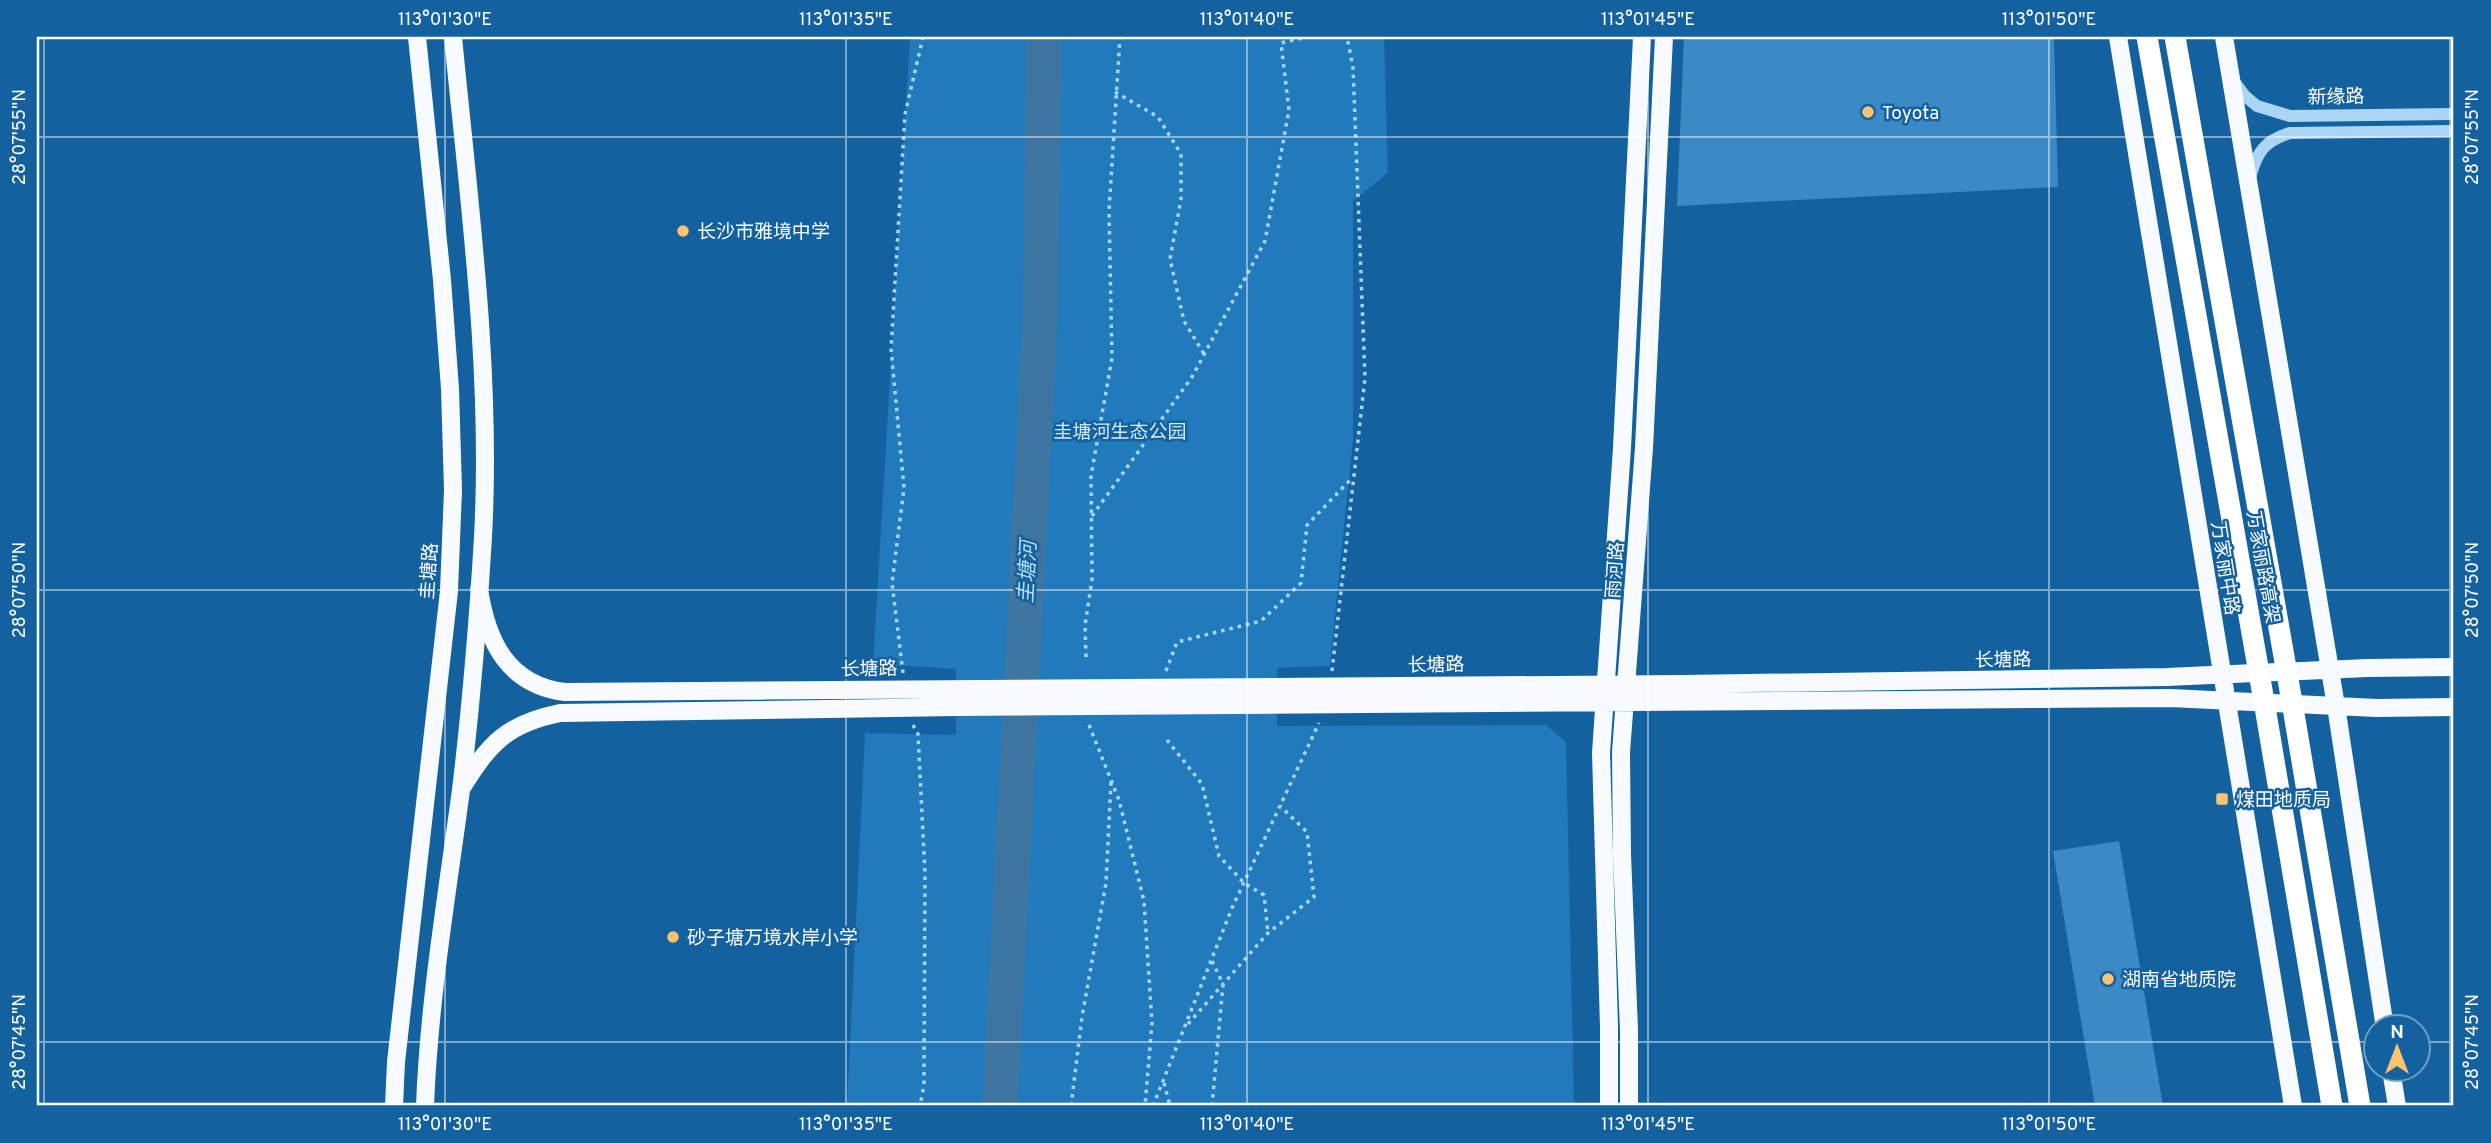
<svg xmlns="http://www.w3.org/2000/svg" width="2491" height="1143" font-family="Overpass,'Noto Sans SC',sans-serif">
	<rect width="100%" height="100%" fill="#13619e"/>
	<path fill="#217abc" d="M910 37H1384L1388 173 1353 201V439L1330 666 1277 668V726L1546 725 1566 742 1574 1106H847L865 733 956 735V669L873 664Z"/>
	<g fill="none" stroke-linecap="round" stroke-linejoin="round">
		<path stroke="#3f76a1" stroke-width="35" d="M1000 1106 1040 320 1044 37"/>
	</g>
	<path fill="#3c8ac5" d="M1684 37H2054L2058 187 1677 206Z
		M2119 841 2163 1106H2095L2053 851Z"/>
	<g fill="none" stroke-linecap="round" stroke-linejoin="round">
		<path stroke="#aad5f4" stroke-width="3.5" stroke-dasharray="3.5 5" stroke-linecap="butt" d="M1115 92 1158 117 1181 154V199L1170 259 1184 321 1204 354
			M1092 516 1192 377 1265 241 1289 110 1281 43 1307 37
			M1086 657 1085 625 1092 580 1091 476 1112 358 1109 211 1120 37
			M1166 671 1177 642 1261 621 1301 583 1307 525 1352 478
			M1332 671 1365 378 1353 67 1347 37
			M903 673 892 583 904 488 891 349 905 114 923 37
			M913 725 918 734 925 874 924 1085 920 1106
			M1089 725 1119 800 1144 901 1152 1023 1145 1106
			M1167 740 1202 784 1219 856 1244 883 1264 895 1268 933
			M1212 961 1223 984 1212 1106
			M1188 1024 1268 933 1314 897 1307 832 1280 806
			M1164 1083 1170 1106
			M1071 1106 1082 1017 1106 883 1111 782
			M1153 1106 1232 908 1319 723"/>
		<path stroke="#aad5f4" stroke-width="12" d="M2233 80 2245 96 2257 106 2290 116 2454 114
			M2250 178C2257 152 2264 141 2290 133L2454 131"/>
		<path stroke="#f7fbff" stroke-width="18" d="M2118 37 2293 1106
			M2224 37 2336 706 2385 1028
			M479 589C487 642 508 685 565 692L1683 684 2167 677 2367 668 2454 667
			M461 789C489 744 506 724 560 713L957 707 2171 698 2376 708 2454 707
			M2391 1070 2397 1106
			M394 1106 396 1062 449 591 453 490 450 389 442 280 417 37
			M425 1106C429 1000 447 895 461 790 471 706 478 622 483 537 492 370 469 203 453 37
			M1609 1106V1027L1601 753 1622 448 1642 37
			M1629 1106V1030L1622 854 1621 752 1644 448 1664 37"/>
		<path stroke="#fff" stroke-width="21" d="M2147 37 2265 707 2332 1106
			M2175 37 2292 702 2360 1106"/>
	</g>
	<path fill="none" stroke="#fff" stroke-width="2" stroke-opacity="0.45" d="M44 37V1106M445 37V1106M846 37V1106M1247 37V1106M1648 37V1106M2049 37V1106M2450 37V1106M37 137H2454M37 590H2454M37 1042H2376M2418 1042H2454"/>
	<g fill="#ffc36d" stroke="#13619e" stroke-width="2.5">
		<circle cx="1868" cy="112" r="7"/>
		<circle cx="683" cy="231" r="7"/>
		<rect x="2215" y="792" width="14" height="14" rx="3.5"/>
		<circle cx="673" cy="937" r="7"/>
		<circle cx="2108" cy="979" r="7"/>
	</g>
	<g text-anchor="middle" stroke-width="5" stroke-linejoin="round" paint-order="stroke">
		<g font-size="19" fill="#fff" stroke="#13619e">
			<text transform="translate(2336 96) rotate(-1)" y="7">新缘路</text>
			<text transform="translate(2264 567) rotate(80)" y="7">万家丽路高架</text>
			<text transform="translate(2226 568) rotate(81)" y="7">万家丽中路</text>
			<text transform="translate(1614 570) rotate(-86)" y="7">雨河路</text>
			<text transform="translate(428 571) rotate(-86)" y="7">圭塘路</text>
			<text transform="translate(2003 659) rotate(-1)" y="7">长塘路</text>
			<text transform="translate(1436 664) rotate(-1)" y="7">长塘路</text>
			<text transform="translate(869 668) rotate(-1)" y="7">长塘路</text>
		</g>
		<g font-size="19" fill="#fff" stroke="#13619e" text-anchor="start">
			<text x="1882" y="119">Toyota</text>
			<text x="697" y="238">长沙市雅境中学</text>
			<text x="2236" y="806">煤田地质局</text>
			<text x="687" y="944">砂子塘万境水岸小学</text>
			<text x="2122" y="986">湖南省地质院</text>
		</g>
		<g font-size="19" fill="#d2ebfe" stroke="#13619e">
			<text x="1120" y="438">圭塘河生态公园</text>
		</g>
		<g font-size="21" font-style="italic" fill="#b7defa" stroke="#13619e">
			<text transform="translate(1027 572) rotate(-87)" y="7">圭塘河</text>
		</g>
	</g>
	<rect width="2491" height="1143" fill="none" stroke="#13619e" stroke-width="77"/>
	<g transform="translate(2397 1048)"><circle r="33" fill="#13619e" stroke="#71a0c5" stroke-width="2"/>
	<path d="M0-5L12 26L0 18L-12 26Z" fill="#ffc36d"/>
	<text y="-10" font-size="19" font-weight="bold" text-anchor="middle" fill="#ffffff">N</text>
	</g>
	<rect x="38" y="38" width="2414" height="1066" fill="none" stroke="#fff" stroke-width="2.5"/>
	<g font-size="18" text-anchor="middle" fill="#fff">
		<text x="445" y="25">113°01'30"E</text>
		<text x="846" y="25">113°01'35"E</text>
		<text x="1247" y="25">113°01'40"E</text>
		<text x="1648" y="25">113°01'45"E</text>
		<text x="2049" y="25">113°01'50"E</text>
		<text transform="translate(19 137) rotate(-90)" y="6">28°07'55"N</text>
		<text transform="translate(2472 137) rotate(-90)" y="6">28°07'55"N</text>
		<text transform="translate(19 590) rotate(-90)" y="6">28°07'50"N</text>
		<text transform="translate(2472 590) rotate(-90)" y="6">28°07'50"N</text>
		<text transform="translate(19 1042) rotate(-90)" y="6">28°07'45"N</text>
		<text transform="translate(2472 1042) rotate(-90)" y="6">28°07'45"N</text>
		<text x="445" y="1130">113°01'30"E</text>
		<text x="846" y="1130">113°01'35"E</text>
		<text x="1247" y="1130">113°01'40"E</text>
		<text x="1648" y="1130">113°01'45"E</text>
		<text x="2049" y="1130">113°01'50"E</text>
	</g>
</svg>
